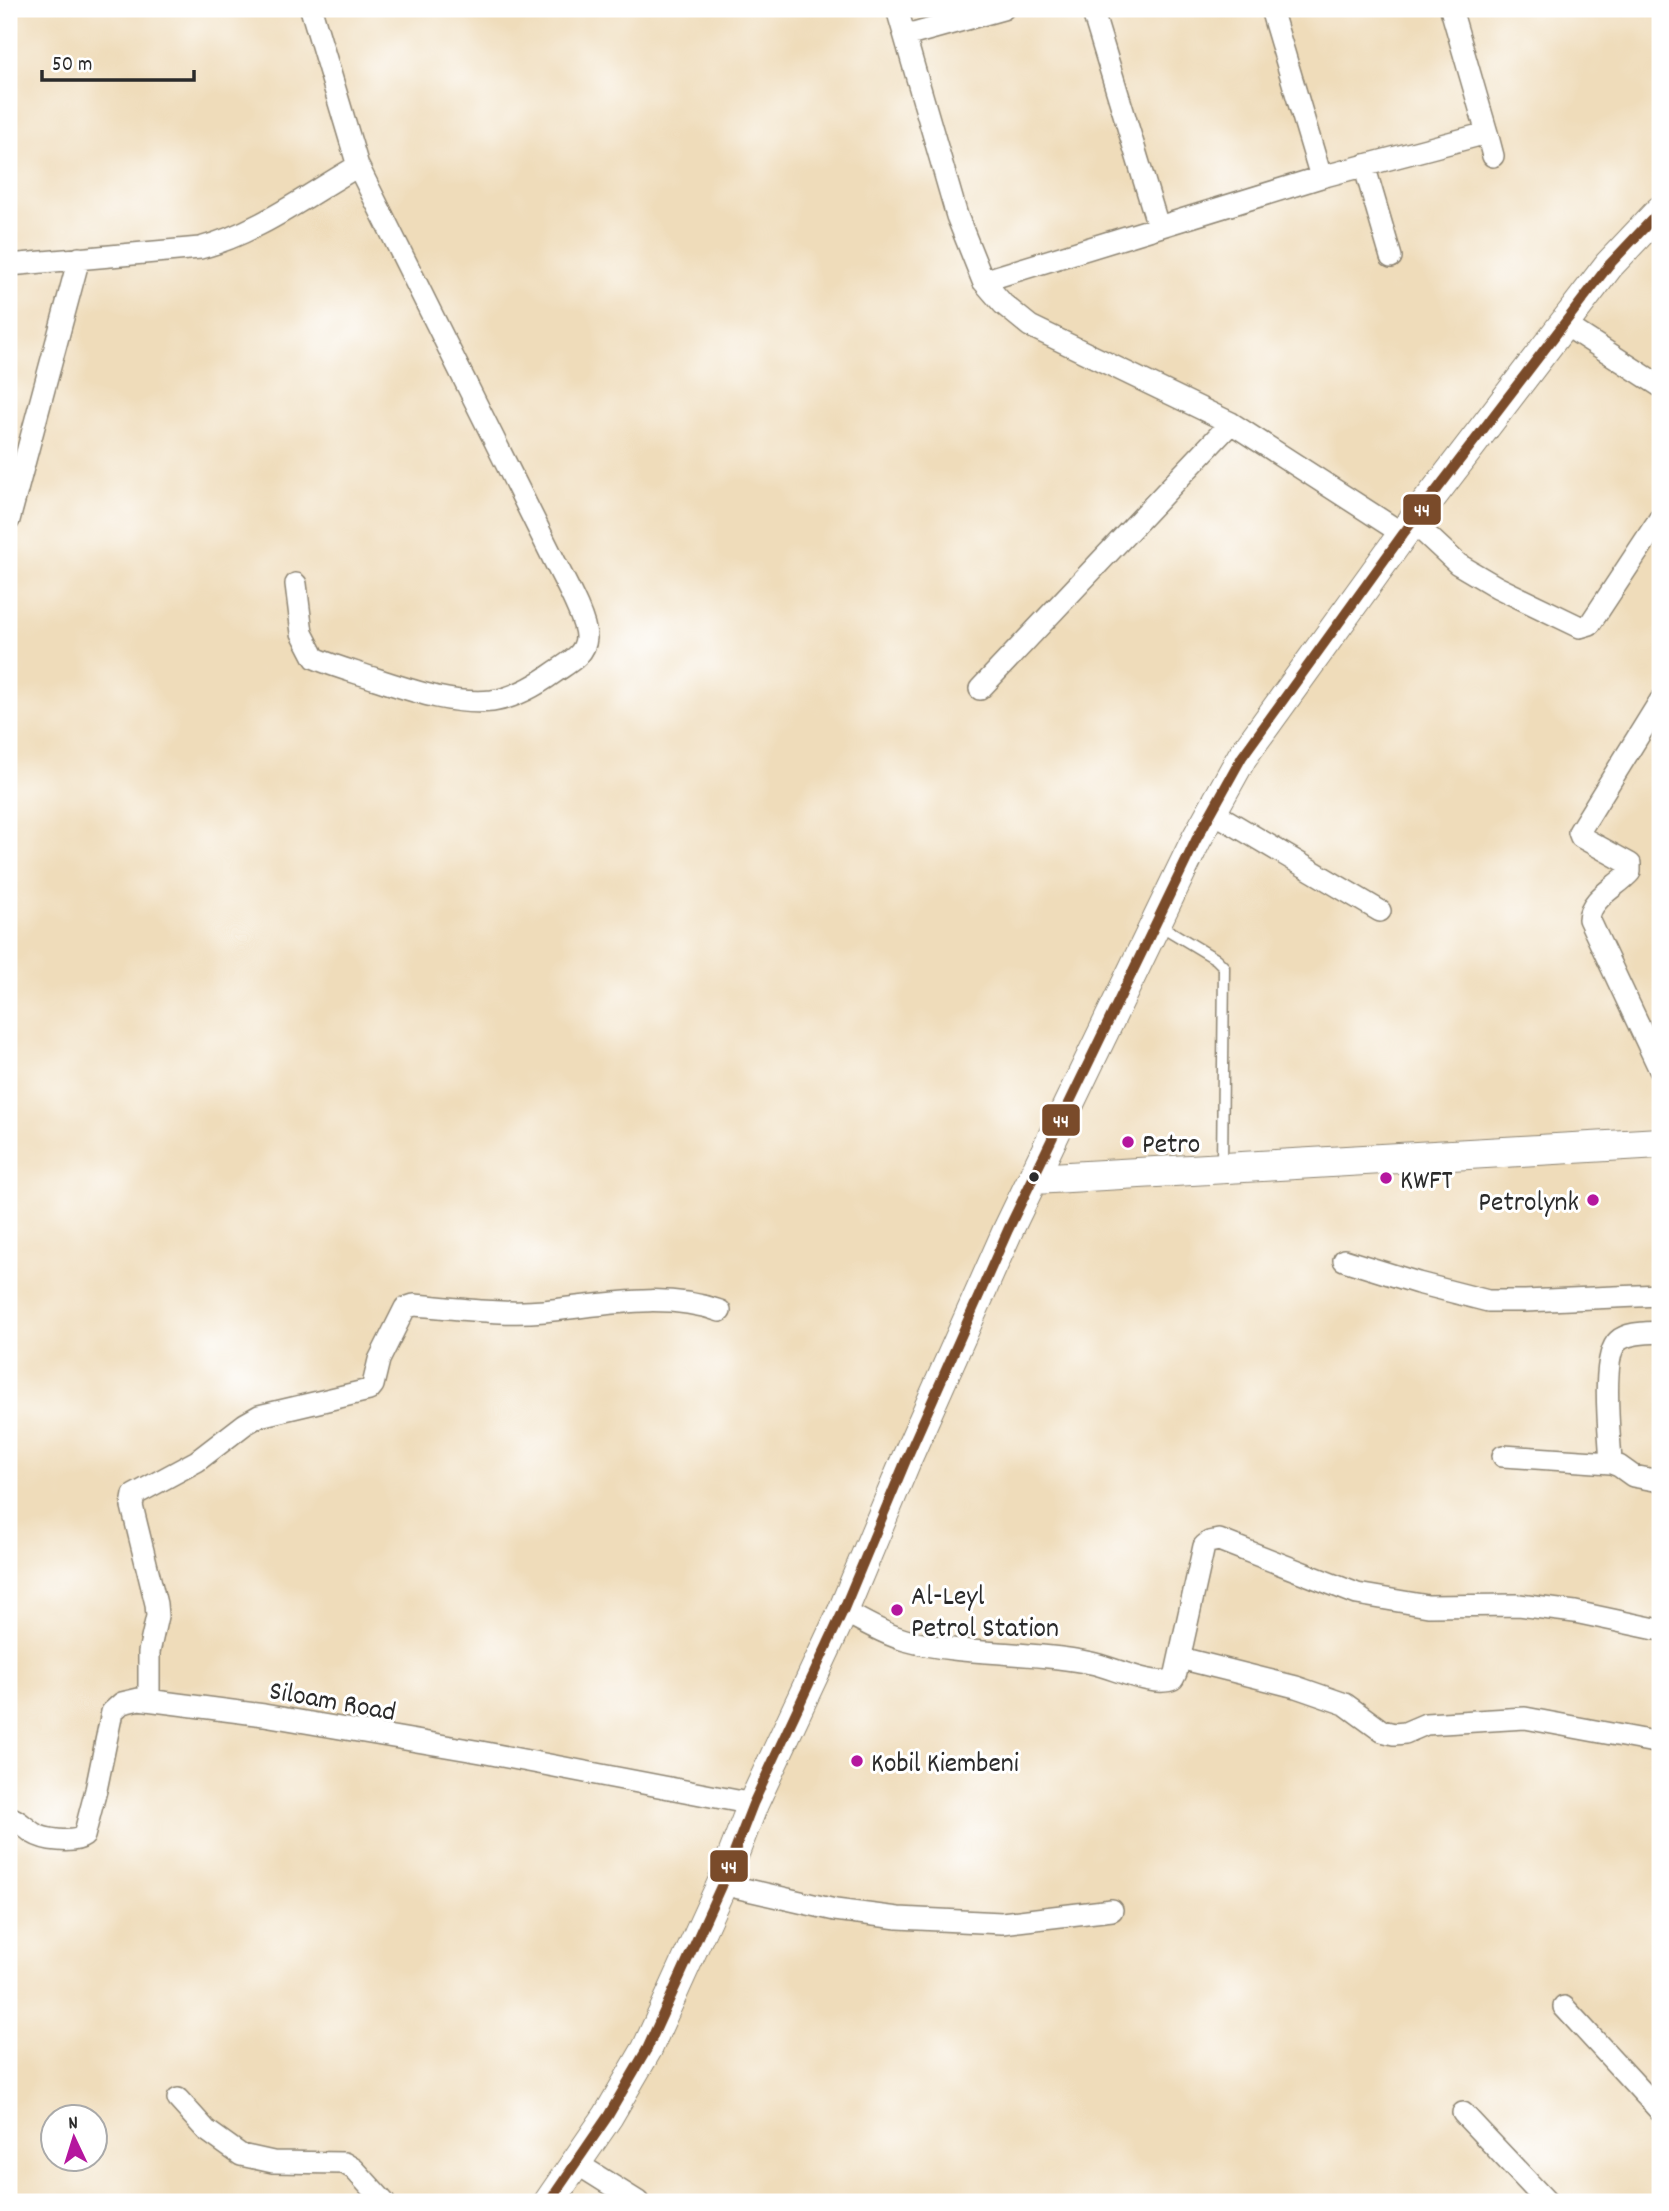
<svg xmlns="http://www.w3.org/2000/svg" width="1669" height="2211" font-family="Dekko,sans-serif">
	<rect width="100%" height="100%" fill="#fff"/>
	<filter id="ink" filterUnits="userSpaceOnUse"><feTurbulence type="fractalNoise" baseFrequency=".0143" numOctaves="2"/><feDisplacementMap in="SourceGraphic" scale="14" xChannelSelector="R" yChannelSelector="G"/><feConvolveMatrix kernelMatrix="1 2 1 2 8 2 1 2 1" color-interpolation-filters="sRGB"/></filter>
	<filter id="wash" filterUnits="userSpaceOnUse"><feTurbulence type="fractalNoise" baseFrequency=".00686" numOctaves="4" result="noise"/><feDisplacementMap in="SourceGraphic" scale="28" xChannelSelector="R" yChannelSelector="G"/><feGaussianBlur stdDeviation="1.57" result="paint"/><feColorMatrix in="noise" values="0 0 0 0 0 0 0 0 0 0 0 0 0 0 0 0 0 1.4 0 .05"/><feComposite in="paint" operator="in"/></filter>
	<g filter="url(#wash)">
		<rect width="100%" height="100%" fill="#efdcba"/>
	</g>
	<g filter="url(#ink)">
		<g fill="none" stroke-linecap="round" stroke-linejoin="round">
			<defs>
				<path id="service" d="M1158 924 1216 959 1224 967 1222 1166"/>
				<path id="minor" d="M897 9 957 216 983 281 1003 304 1030 326 1231 423 1403 534
					M1092 9 1158 226
					M1271 9 1321 177
					M906 36 1003 9
					M1487 133 1493 156
					M1364 165 1391 257
					M9 265 200 248C258 233 307 195 358 166
					M983 281 1321 177 1487 133 1451 9
					M1564 324 1660 386
					M9 520 79 258
					M1413 522 1458 564 1497 587 1580 627 1590 624 1660 518
					M296 584 302 633 315 658C335 667 355 672 376 679 413 691 452 705 492 701 514 698 537 685 555 672 568 663 585 655 586 638 587 619 560 573 551 554L358 166 311 9
					M980 689 1231 423
					M1660 701 1579 832 1581 837 1630 864V872C1617 887 1590 898 1589 919L1660 1070
					M1211 811 1380 911
					M1344 1260 1418 1283 1488 1301H1525L1660 1295
					M1503 1456 1611 1463 1619 1466 1633 1476 1660 1481
					M1611 1463C1610 1437 1600 1357 1618 1341 1628 1332 1648 1333 1660 1332
					M843 1611C863 1621 883 1634 905 1640 966 1657 1030 1650 1091 1663 1112 1667 1154 1688 1173 1679L1176 1673 1204 1546 1209 1542 1219 1540 1357 1594 1428 1606 1519 1605 1575 1612 1660 1630
					M1180 1658 1296 1687 1345 1704 1382 1731 1394 1734 1405 1733 1426 1724 1525 1718 1660 1743
					M149 1700V1652L157 1616 156 1604 132 1506 134 1495 197 1461 245 1424 259 1416 369 1390 373 1385 379 1360 405 1308 414 1305C456 1308 501 1315 544 1311 603 1305 663 1291 720 1311
					M9 1817C19 1820 24 1827 33 1833 44 1840 73 1844 84 1836L96 1790 112 1712 122 1703 139 1699 264 1715 481 1752 753 1804
					M722 1884 835 1910 898 1918 1002 1923 1112 1910
					M1564 2007 1660 2111
					M178 2099 206 2130 241 2155 273 2162 344 2163 354 2169 384 2202
					M1463 2113 1547 2202
					M576 2163 638 2202"/>
				<path id="secondary" d="M1034 1179 1660 1143
					M549 2202 608 2116 647 2049 722 1884 753 1804 843 1611 906 1460 1008 1230 1196 840 1242 757 1403 534 1609 265 1660 211"/>
			</defs>
			<use href="#service" stroke="#8d8472" stroke-width="13"/>
			<use href="#minor" stroke="#8d8472" stroke-width="24"/>
			<use href="#secondary" stroke="#8d8472" stroke-width="32"/>
			<use href="#service" stroke="#fff" stroke-width="10"/>
			<use href="#minor" stroke="#fff" stroke-width="21"/>
			<use href="#secondary" stroke="#fff" stroke-width="30"/>
			<defs>
				<path id="bus-1" d="M549 2202 608 2116 647 2049 722 1884 753 1804 843 1611 906 1460 1008 1230 1196 840 1242 757 1403 534 1609 265 1660 211"/>
			</defs>
			<use href="#bus-1" stroke="#fff" stroke-width="16"/>
			<use href="#bus-1" stroke="#7a4b2a" stroke-width="10"/>
		</g>
	</g>
	<g fill="#b5179e" stroke="#fff" stroke-width="2.5">
		<circle cx="1128" cy="1142" r="7"/>
		<circle cx="1386" cy="1178" r="7"/>
		<circle cx="1593" cy="1200" r="7"/>
		<circle cx="897" cy="1610" r="7"/>
		<circle cx="857" cy="1761" r="7"/>
	</g>
	<circle fill="#2b2b2b" stroke="#fff" stroke-width="2.5" cx="1034" cy="1177" r="6"/>
	<g text-anchor="middle" stroke-width="6" stroke-linejoin="round" paint-order="stroke">
		<g font-size="28" fill="#2b2b2b" stroke="#fff" text-anchor="start">
			<text x="1142" y="1152">Petro</text>
			<text x="1400" y="1188">KWFT</text>
			<text x="1579" y="1210" text-anchor="end">Petrolynk</text>
			<text x="911" y="1604">Al-Leyl<tspan x="911" dy="32">Petrol Station</tspan></text>
			<text x="871" y="1771">Kobil Kiembeni</text>
		</g>
		<g font-size="28" fill="#2b2b2b" stroke="#fff">
			<text transform="translate(333 1699) rotate(10)" y="10">Siloam Road</text>
		</g>
	</g>
	<g stroke="#fff" stroke-width="2.5">
		<rect x="1402" y="493" width="40" height="33" rx="7" fill="#7a4b2a"/>
		<rect x="1041" y="1103" width="40" height="34" rx="7" fill="#7a4b2a"/>
		<rect x="709" y="1849" width="40" height="34" rx="7" fill="#7a4b2a"/>
	</g>
	<g font-size="19" text-anchor="middle" font-weight="bold" fill="#fff">
		<text x="1422" y="516">44</text>
		<text x="1061" y="1127">44</text>
		<text x="729" y="1873">44</text>
	</g>
	<rect width="1669" height="2211" fill="none" stroke="#fff" stroke-width="35"/>
	<g transform="translate(74 2138) rotate(356)"><circle r="33" fill="#ffffff" stroke="#aaaaaa" stroke-width="2"/>
	<path d="M0-5L12 26L0 18L-12 26Z" fill="#b5179e"/>
	<text y="-10" font-size="19" font-weight="bold" text-anchor="middle" fill="#2b2b2b">N</text>
	</g>
	<path d="M42 70v10h152v-10" fill="none" stroke="#2b2b2b" stroke-width="3.5"/>
	<text x="52" y="70" font-size="21" fill="#2b2b2b" stroke="#ffffff" stroke-width="5" paint-order="stroke">50 m</text>
</svg>
